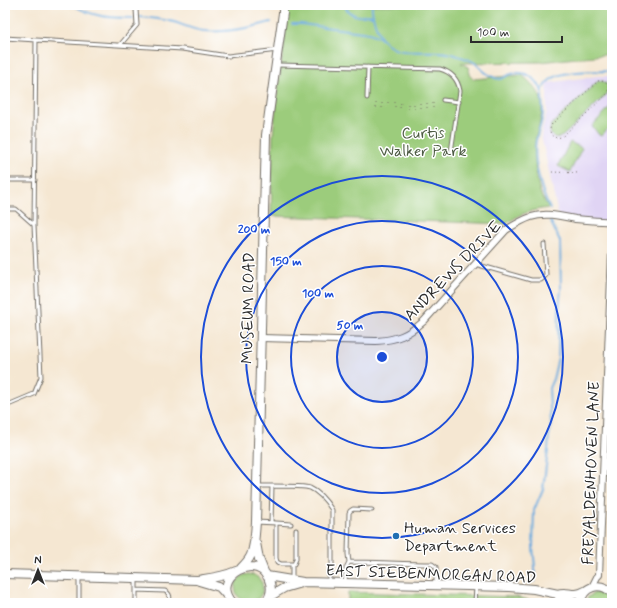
<svg xmlns="http://www.w3.org/2000/svg" width="617" height="608" font-family="Mynerve,sans-serif">
	<rect width="100%" height="100%" fill="#fff"/>
	<filter id="ink" filterUnits="userSpaceOnUse"><feTurbulence type="fractalNoise" baseFrequency=".025" numOctaves="2"/><feDisplacementMap in="SourceGraphic" scale="8" xChannelSelector="R" yChannelSelector="G"/><feConvolveMatrix kernelMatrix="1 2 1 2 8 2 1 2 1" color-interpolation-filters="sRGB"/></filter>
	<filter id="wash" filterUnits="userSpaceOnUse"><feTurbulence type="fractalNoise" baseFrequency=".012" numOctaves="4" result="noise"/><feDisplacementMap in="SourceGraphic" scale="16" xChannelSelector="R" yChannelSelector="G"/><feGaussianBlur stdDeviation="0.9" result="paint"/><feColorMatrix in="noise" values="0 0 0 0 0 0 0 0 0 0 0 0 0 0 0 0 0 1.4 0 .05"/><feComposite in="paint" operator="in"/></filter>
	<g filter="url(#wash)">
		<rect width="100%" height="100%" fill="#f5e7d2"/>
		<path fill="#e0d4f4" d="M597 76H612V228L599 225 559 219 541 135 547 110V83Z"/>
		<path fill="#9ccc7b" stroke="#647c53" d="M288 5H612V54L541 62 461 63 468 67 471 77 473 79 522 75C529 81 539 90 541 99 545 113 537 129 535 142 533 155 537 185 542 197 544 201 547 204 549 208 531 210 521 213 506 224L271 216 273 134 277 96 287 22Z
			M598 81C606 80 611 86 607 94L564 135C555 142 546 134 552 124Z
			M612 102V125L601 136 599 135 592 126 609 108Z
			M570 142 582 148 570 172 558 166Z
			M235 588a14 14 0 1 1 28 0a14 14 0 1 1-28 0Z
			M348 592 516 597 543 603H348Z
			M594 593C602 592 607 596 609 603H586L588 597Z"/>
		<g fill="none" stroke-linecap="round" stroke-linejoin="round">
			<path stroke="#6babde" stroke-width="2" d="M73 5C93 17 109 18 133 18
				M344 5C348 13 354 17 363 16 367 15 368 14 372 16
				M372 5C371 12 374 19 376 26 389 67 426 44 455 55 461 57 470 59 475 63 482 69 489 78 500 79 503 79 508 75 511 74 521 71 529 74 536 81 539 85 541 87 542 92
				M140 17C152 18 163 19 174 22 183 25 194 30 204 31 225 33 250 28 271 22
				M292 24H301L370 33 381 38
				M550 209C541 191 533 160 536 141 538 132 542 123 543 114 544 102 537 90 550 80 564 69 594 72 612 71
				M535 582V567L533 548 534 510 543 489 548 450 549 436 551 424 549 388 553 379 558 358 559 309 561 289 560 241 550 220"/>
		</g>
	</g>
	<g filter="url(#ink)">
		<g fill="none" stroke-linecap="round" stroke-linejoin="round">
			<defs>
				<path id="service" d="M5 38 36 40 182 49 228 56 278 50
					M120 45 137 25 136 9
					M278 65 440 69C451 72 458 79 460 91L451 152
					M367 98 368 67
					M443 100 459 102
					M5 180H35
					M5 209H16L34 225
					M612 209 611 214 612 218
					M475 264 531 280H541L546 275 544 244
					M5 405H8L34 394 41 377 34 225 36 40
					M257 486H272L271 523
					M272 486C279 486 305 486 310 488 319 492 327 502 332 510V568L329 576V582
					M256 522 276 523V558L277 562 281 564H294L296 559V530
					M276 523 291 524
					M349 562 348 554 349 513 350 511 353 509 372 510
					M79 578V603
					M292 580V564
					M345 583 346 568 349 562C376 562 404 564 432 564L436 567V584
					M136 590 165 591C171 594 170 598 169 603
					M136 603V579
					M475 603 476 587"/>
				<path id="minor" d="M261 338 376 341C397 340 408 335 424 321L506 230C514 225 522 220 531 217 545 212 561 216 575 219 587 220 599 222 612 221
					M592 587 597 577 599 575 612 252"/>
				<path id="tertiary" d="M256 543 259 559 265 574
					M241 568C245 564 249 560 251 555 255 545 255 533 256 522L266 135 283 13V5
					M5 574 197 580C211 578 223 577 236 571
					M267 576 303 582 509 587 534 589 558 594C567 590 573 598 585 591
					M199 581 219 587 222 590 228 597
					M269 597 284 588 301 583
					M559 597 575 603
					M233 603C208 576 261 549 270 583 272 590 270 597 265 603
					M580 603C583 586 600 581 612 593"/>
			</defs>
			<use href="#service" stroke="#726d65" stroke-width="5"/>
			<use href="#minor" stroke="#726d65" stroke-width="8"/>
			<use href="#tertiary" stroke="#726d65" stroke-width="10"/>
			<path stroke="#726d65" stroke-width="1" stroke-dasharray="1 3" stroke-linecap="butt" d="M598 81C606 80 611 86 607 94L564 135C555 142 546 134 552 124Z
				M609 93 612 94
				M388 102V108
				M395 102V108
				M420 103V109
				M427 103V109
				M433 103V109
				M376 108V102
				M382 108V102
				M400 108 401 102
				M408 109V103
				M414 109V103
				M552 172 579 173"/>
			<use href="#service" stroke="#fff" stroke-width="3"/>
			<use href="#minor" stroke="#fff" stroke-width="6"/>
			<use href="#tertiary" stroke="#fff" stroke-width="8"/>
		</g>
	</g>
	<circle cx="382" cy="357" r="45" fill="#1d4ed8" fill-opacity=".12"/>
	<g fill="none" stroke="#1d4ed8" stroke-width="2">
		<circle cx="382" cy="357" r="45"/>
		<circle cx="382" cy="357" r="91"/>
		<circle cx="382" cy="357" r="136"/>
		<circle cx="382" cy="357" r="181"/>
	</g>
	<circle fill="#1f6fb2" stroke="#fff" stroke-width="1.5" cx="396" cy="536" r="4"/>
	<g text-anchor="middle" stroke-width="3" stroke-linejoin="round" paint-order="stroke">
		<g font-size="16" fill="#4d5b43" stroke="#fff">
			<text x="423" y="138">Curtis<tspan x="423" dy="18">Walker Park</tspan></text>
		</g>
		<g font-size="16" fill="#2b2b2b" stroke="#fff">
			<text transform="translate(452 270) rotate(-46)" y="6">ANDREWS DRIVE</text>
			<text transform="translate(247 308) rotate(-89)" y="6">MUSEUM ROAD</text>
			<text transform="translate(590 473) rotate(-88)" y="6">FREYALDENHOVEN LANE</text>
			<text transform="translate(431 573) rotate(2)" y="6">EAST SIEBENMORGAN ROAD</text>
		</g>
		<g font-size="16" fill="#2b2b2b" stroke="#fff" text-anchor="start">
			<text x="404" y="533">Human Services<tspan x="404" dy="18">Department</tspan></text>
		</g>
	</g>
	<circle cx="382" cy="357" r="6" fill="#1d4ed8" stroke="#fff" stroke-width="2"/>
	<g font-size="12" text-anchor="middle" font-weight="bold" fill="#1d4ed8" stroke="#fff" stroke-width="3" stroke-linejoin="round" paint-order="stroke">
		<text x="254" y="233">200 m</text>
		<text x="286" y="265">150 m</text>
		<text x="318" y="297">100 m</text>
		<text x="350" y="329">50 m</text>
	</g>
	<rect width="617" height="608" fill="none" stroke="#fff" stroke-width="20"/>
	<g transform="translate(38 570)" stroke="#ffffff" stroke-width="3" paint-order="stroke">
	<path d="M0-3L7 15L0 10L-7 15Z" fill="#2b2b2b"/>
	<text y="-6" font-size="11" font-weight="bold" text-anchor="middle" fill="#2b2b2b">N</text>
	</g>
	<path d="M471 36v6h91v-6" fill="none" stroke="#2b2b2b" stroke-width="2"/>
	<text x="477" y="36" font-size="12" fill="#2b2b2b" stroke="#ffffff" stroke-width="3" paint-order="stroke">100 m</text>
</svg>
